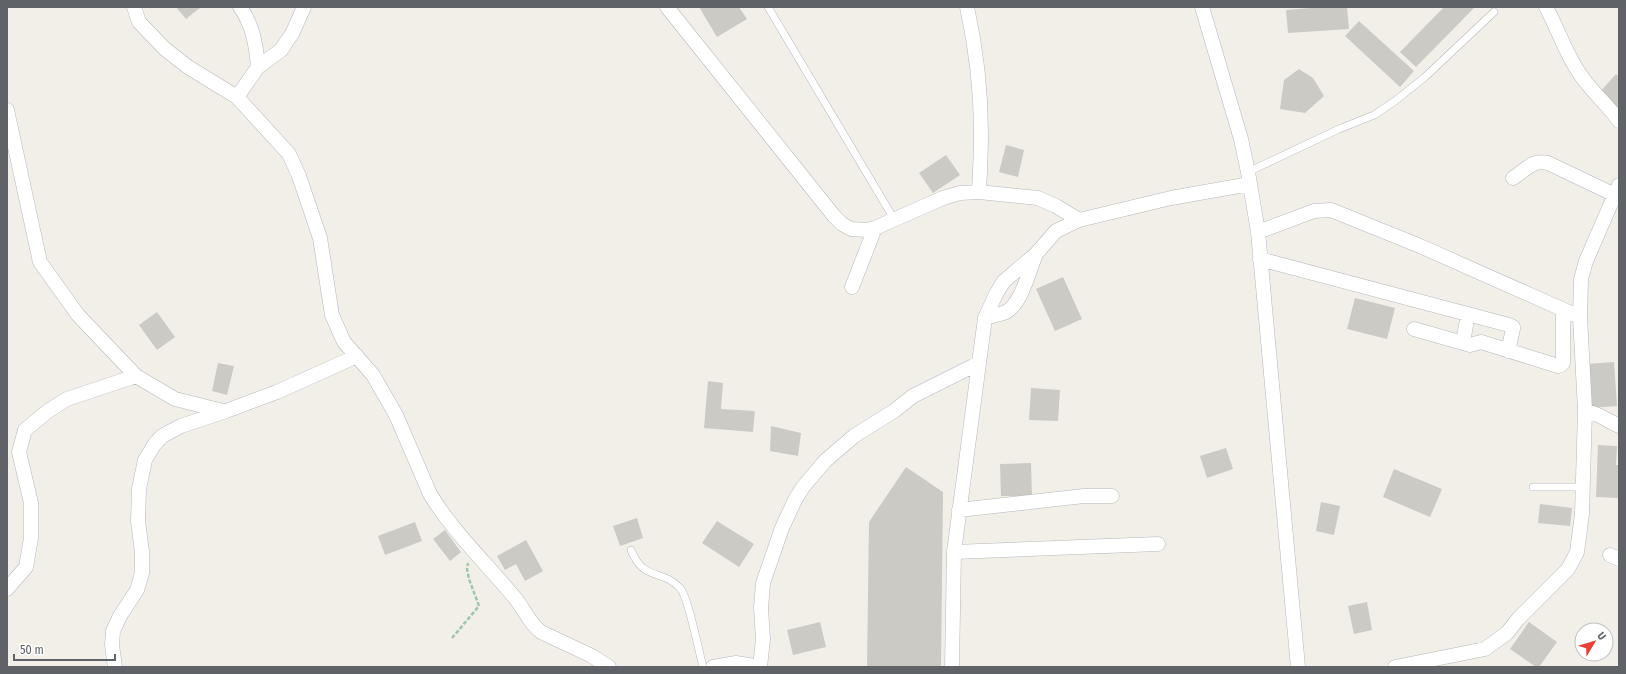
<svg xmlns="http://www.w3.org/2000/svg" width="1626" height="674" font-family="'Fira Sans Condensed',sans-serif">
	<rect width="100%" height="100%" fill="#f1efe8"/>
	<path fill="#cccac5" d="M176 7H201L186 19Z
		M699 7H739L747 19 717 37Z
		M1323 7H1347L1349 29 1288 33 1286 10Z
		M1444 7 1474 8 1416 67 1400 52Z
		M1359 21 1414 71 1400 87 1345 36Z
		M1299 69 1313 78 1324 96 1305 113 1280 109 1284 80Z
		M1616 74 1619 77V110L1599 93Z
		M1006 145 1024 150 1018 177 999 172Z
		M946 155 960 175 933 193 919 173Z
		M1063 277 1082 319 1055 331 1036 289Z
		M1355 298 1395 308 1387 339 1347 329Z
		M157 312 175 337 157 350 139 325Z
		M1614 362 1617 406 1590 408 1587 364Z
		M218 363 234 366 227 395 212 391Z
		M708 381 723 383 721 409 755 411 753 432 704 428Z
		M1031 388 1060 390 1058 421 1029 420Z
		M771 426 801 433 798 456 770 451Z
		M1598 445 1617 446 1616 465H1619L1618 498 1596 497Z
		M1226 448 1233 469 1207 478 1200 456Z
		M1031 463 1032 496H1001L1000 464Z
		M906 467 943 492 941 667H867L869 522Z
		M1394 469 1442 489 1430 517 1383 497Z
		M1321 502 1340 506 1334 535 1316 531Z
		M1540 504 1572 508 1570 526 1538 523Z
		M637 518 643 538 620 546 613 526Z
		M717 521 754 544 739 567 702 543Z
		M415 522 422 541 385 555 378 536Z
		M445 530 461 552 450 561 433 539Z
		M526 540 543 571 525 581 516 564 505 570 497 556Z
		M1367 602 1372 630 1354 634 1348 606Z
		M820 622 826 647 793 655 787 630Z
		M1529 622 1557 642 1539 667H1536L1510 649Z"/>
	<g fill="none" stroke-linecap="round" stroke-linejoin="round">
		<defs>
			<path id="lane" d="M768 7 894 219
				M1248 172 1339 129 1374 115 1395 101 1425 77 1494 12
				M1533 487H1583
				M631 550C644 582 661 568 680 588 688 596 699 652 703 667"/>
			<path id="street" d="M134 7 139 22 165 49 188 67 237 97 289 154 299 176 320 238 332 315 344 342 373 375 396 415 430 494C453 532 487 564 515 598 525 610 529 623 541 632L592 656 609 667
				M240 7C253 25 256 45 258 67
				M667 7 834 216 842 224 851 229 867 230 875 228 943 198 960 193 979 192 1038 198 1056 206 1079 220
				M967 7C976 48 981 91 981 133 981 153 980 172 979 192
				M1202 7 1241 139 1248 172 1258 232 1298 667
				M1546 7C1557 27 1564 49 1576 68 1587 88 1606 102 1619 121
				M237 97 258 67 281 50 287 41 292 34 304 7
				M7 110 40 262 78 315 136 376 175 399 223 411
				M1513 178C1526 170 1532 159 1548 163L1615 195
				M1258 232 1314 211 1331 210 1420 246 1580 317
				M1260 259 1509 325 1513 327V329L1508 351
				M852 287 875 228
				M985 318C991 316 1002 314 1006 312 1022 303 1028 273 1035 257
				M1414 329 1470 345 1481 342 1558 366 1561 365 1563 363V310
				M1463 342 1468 314
				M1585 410 1598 415 1619 426
				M959 510 1084 496H1112
				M954 552 1158 544
				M1610 555 1619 559
				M7 589 26 567 31 538V503L19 452 25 430 48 411 67 399 136 376
				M115 667 112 645 113 631 120 616 137 590 142 573V552L138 521 139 489 145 460 154 445 162 436 181 426 226 411 277 392 357 356
				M713 667 736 663 760 667
				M760 667 763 639 761 608 763 583 782 528 795 500 803 487 825 461 854 436 894 411 913 396 979 363
				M952 667 954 552 985 318 996 294 1004 281 1035 255 1056 231 1079 220 1171 198 1250 184
				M1395 667 1485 649 1507 633 1518 619 1568 569 1577 552 1582 514 1585 410 1580 317 1581 279 1586 261 1619 185"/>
		</defs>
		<use href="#lane" stroke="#b5b8bc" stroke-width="8"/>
		<use href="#street" stroke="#b5b8bc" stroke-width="15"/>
		<path stroke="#9cc7a9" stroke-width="2.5" stroke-dasharray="4 2" stroke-linecap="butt" d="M452 638 479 606 469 579 467 569 468 563"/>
		<use href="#lane" stroke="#fff" stroke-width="7"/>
		<use href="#street" stroke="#fff" stroke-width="14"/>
	</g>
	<rect width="1626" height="674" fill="none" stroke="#5f6368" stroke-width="16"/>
	<g transform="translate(1594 642) rotate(52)"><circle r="19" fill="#ffffff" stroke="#bfc1c3"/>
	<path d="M0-3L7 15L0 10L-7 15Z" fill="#ea4335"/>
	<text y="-6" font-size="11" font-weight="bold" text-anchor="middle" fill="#5f6368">U</text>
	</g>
	<path d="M14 654v6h101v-6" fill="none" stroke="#5f6368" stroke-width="2"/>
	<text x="20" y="654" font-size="12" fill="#5f6368" stroke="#ffffff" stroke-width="3" paint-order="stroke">50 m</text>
</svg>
